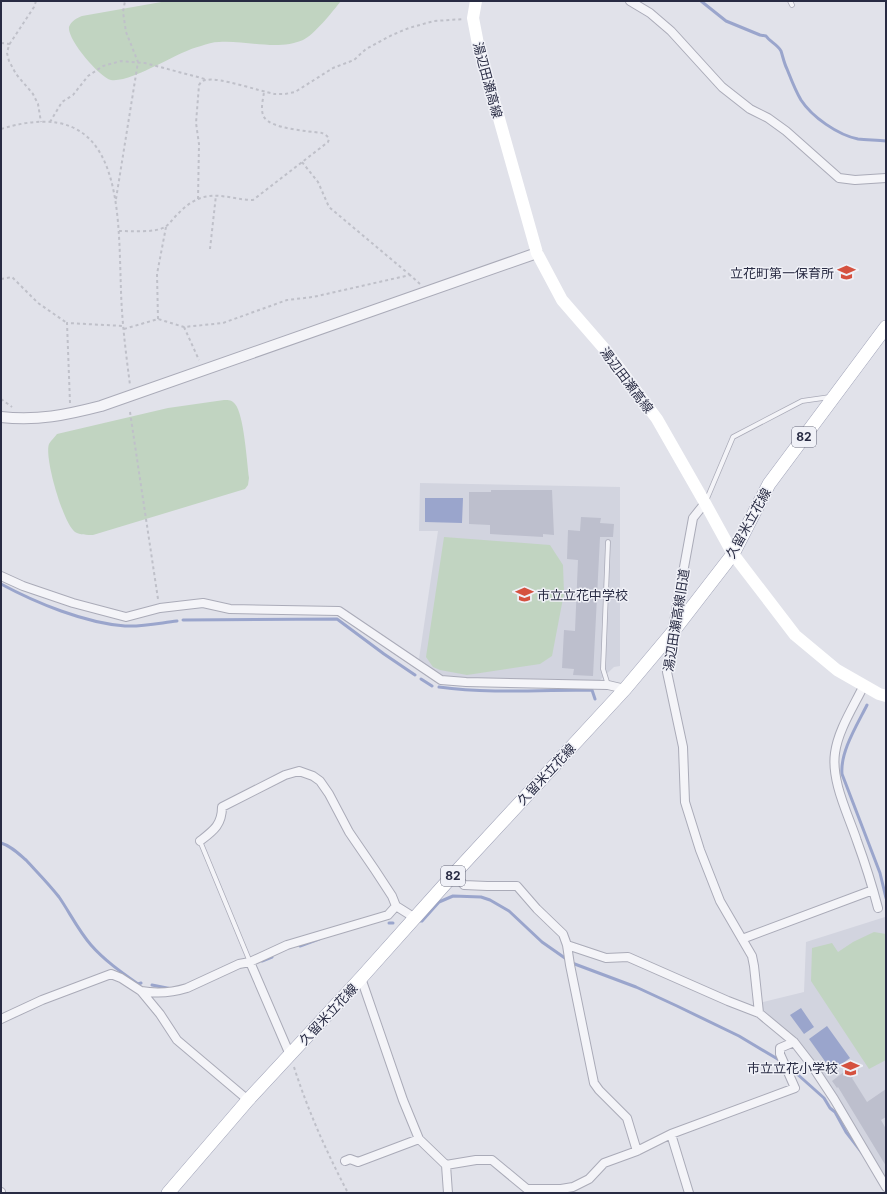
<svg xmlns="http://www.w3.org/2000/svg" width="887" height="1194" font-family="Inter,'Noto Sans JP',sans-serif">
	<rect width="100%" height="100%" fill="#e1e2ea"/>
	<path fill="#d2d4df" d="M420 483 620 487V666L614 667 596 684 445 678 429 671 419 659 438 531H419Z
		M885 917 886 918V1181L834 1093 800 1042 764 1016 759 1003 804 992 806 942Z"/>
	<path fill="#c1d4c1" d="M167 1H341C333 11 314 35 303 40 278 51 245 40 219 42 213 42 207 44 201 46 178 51 132 83 111 80 99 77 67 39 69 27 71 21 77 18 82 16Z
		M224 400C229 400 232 400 235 404 244 414 247 463 249 478L248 485 245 489 93 535C87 535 80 535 75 532 63 523 44 457 49 444 51 440 55 437 57 434L168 408Z
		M444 537 550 545 563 565 564 593 552 656 540 664 467 675 440 670 433 667 426 657Z
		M874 932 886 934V1060L869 1069 811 981 812 948 832 943 838 952 853 942Z"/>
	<path fill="#9aa5cc" d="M425 498H463L462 523 425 522Z
		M801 1008 814 1027 804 1034 790 1015Z
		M827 1026 850 1058 832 1071 809 1039Z"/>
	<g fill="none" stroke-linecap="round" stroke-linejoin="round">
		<path stroke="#9aa5cc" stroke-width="3" d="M701 1 726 21 760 35 766 36C770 42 777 44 781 51 783 57 784 63 787 69 791 79 795 90 801 100 812 117 838 135 858 139 867 140 877 140 886 141
			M1 584C36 603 85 623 125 626 143 627 160 623 177 621
			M183 620 337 619 384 654 415 675
			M421 679 432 686
			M439 687C489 694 542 690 592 690L595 699
			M867 705C857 725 840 752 842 774L880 873 886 898
			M1 843C11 846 18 853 26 860 37 872 49 884 59 897 70 913 78 930 91 945 104 960 121 972 138 984L141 983
			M418 921H422L439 902 453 896 481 897 490 900 509 911 542 942 572 963 636 987 677 1006 739 1036 781 1061
			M389 923H393
			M300 946 319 939
			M262 961 272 957
			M152 985 172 989
			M787 1065 824 1098 830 1108 835 1112 846 1132 863 1154"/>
	</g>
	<path fill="#bdbfcd" d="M491 490H552L554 535 543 534V537L490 534V525L469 524V492H491Z
		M581 517 601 518 600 523 614 524 613 537H600L593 676 573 675 574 669 562 668 564 630 575 631 578 560 567 559 568 530 580 531Z
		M853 1065 859 1071 852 1078 867 1102 886 1089V1117L881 1120 886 1129V1166L838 1087 837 1088 832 1081Z"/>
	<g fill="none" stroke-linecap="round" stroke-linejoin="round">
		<defs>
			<path id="service" d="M790 1 792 5
				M706 501 733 437 802 401 830 397
				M608 542 603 669 608 685
				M200 841 250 962"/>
			<path id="minor" d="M630 1 650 13 671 31 722 87 750 109 768 118 786 131 839 178 855 180 886 178
				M705 503 693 518 672 633 667 672 683 747 685 802 700 850 720 901 752 956 754 966 759 1013
				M1 576 23 586 73 603 126 617 160 608 203 603 230 609 339 611 441 680 466 682 608 685 625 689
				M864 685C854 706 838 730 835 753 831 781 848 814 857 841 865 863 872 885 878 908
				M200 841C213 831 222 825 222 807L285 775 299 771 313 776 320 781 329 794 349 832 375 870 392 896 396 906
				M454 874 464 885 487 886H517L537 909 563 934 567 945 570 965 594 1083 599 1090 627 1118 637 1151
				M742 939 873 890
				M567 945 606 958 628 957 728 1001 759 1013 794 1042 811 1064 834 1099 886 1187
				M250 962 290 1055
				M361 978 403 1100 419 1139 446 1165 448 1193
				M141 991C158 994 171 993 187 988L239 964 250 962 287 945 388 915 396 906 415 918
				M1 1019 42 1000 111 974 121 978 141 991 160 1014 177 1040 248 1100
				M671 1134 689 1193
				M345 1161 350 1159 358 1162 419 1139
				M446 1165 476 1160H492L527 1189H561L573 1187 589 1179 604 1163 637 1151 671 1134 795 1088 780 1054V1048L794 1042
				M1 1192V1193"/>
			<path id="tertiary" d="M1 417C38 421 66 415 101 406L537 253"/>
			<path id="primary" d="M168 1193 248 1100 361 978 454 874 625 689 672 633 733 554 769 484 886 327"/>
		</defs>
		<use href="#service" stroke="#aaabb8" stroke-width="5.5"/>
		<use href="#minor" stroke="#aaabb8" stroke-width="10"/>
		<use href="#tertiary" stroke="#aaabb8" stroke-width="12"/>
		<use href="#primary" stroke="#9fa2b7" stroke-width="14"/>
		<path stroke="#bfc0c9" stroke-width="2" stroke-dasharray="3 3" stroke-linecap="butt" d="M36 1 34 7 9 45 7 53 9 61 16 74 33 94 38 104 41 122
			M1 43 10 44
			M50 122 62 102 73 95 88 76 103 66 121 61 145 63 205 79
			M1 129C124 91 118 209 121 291 122 323 126 354 130 385
			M302 162 318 182 329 207 410 275
			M116 199 138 62 126 32 123 12 125 1
			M198 199 199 144 196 123 199 85C201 82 203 80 207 80 219 77 259 91 275 94H285L295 92 333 68 354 60 366 49 392 35 409 28 434 21 464 19
			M119 231C131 231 155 233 165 227 170 224 173 218 178 214 183 208 191 202 198 199 218 191 232 200 253 200L328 142 329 139 327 136 322 133C308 131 271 129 264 117 260 110 263 100 264 92
			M210 249 216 195
			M1 279 12 277 38 303 67 323
			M158 319 157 274 166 227
			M184 327 199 360
			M124 329 158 319 184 327 223 323 287 300 313 297 410 275 420 284
			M1 399 12 407
			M70 403 67 323 124 326
			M130 412 158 599
			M294 1067C308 1111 327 1153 348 1193"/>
		<use href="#service" stroke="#f4f4f8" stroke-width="4"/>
		<use href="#minor" stroke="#f4f4f8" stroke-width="8"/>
		<use href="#tertiary" stroke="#f4f4f8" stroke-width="10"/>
		<path stroke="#fff" stroke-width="12" d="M476 1 473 18 478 44 537 253 562 300 608 353 657 419 705 503 733 554 795 635 837 670 879 694 886 696"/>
		<use href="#primary" stroke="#fff" stroke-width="13"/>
	</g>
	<defs>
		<symbol id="school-bare" viewBox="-9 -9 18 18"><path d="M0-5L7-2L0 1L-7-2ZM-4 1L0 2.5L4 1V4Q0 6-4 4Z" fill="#d5513f" stroke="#f0f1f7" stroke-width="2.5" paint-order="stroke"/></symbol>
	</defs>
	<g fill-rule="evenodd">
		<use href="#school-bare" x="834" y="260" width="25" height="25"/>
		<use href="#school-bare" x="512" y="582" width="25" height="25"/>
		<use href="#school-bare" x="838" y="1056" width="25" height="25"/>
	</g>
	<g text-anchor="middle" stroke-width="3" stroke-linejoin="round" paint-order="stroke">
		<g fill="#f0f1f7" stroke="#646679" stroke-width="1">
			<rect x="792" y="427" width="24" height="20" rx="3"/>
			<rect x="441" y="866" width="24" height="20" rx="3"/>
		</g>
		<g font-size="12" font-weight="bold" fill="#282b43">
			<text x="804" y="441">82</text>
			<text x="453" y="880">82</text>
		</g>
		<g font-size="13" fill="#282b43" stroke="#f0f1f7">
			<text transform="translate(488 80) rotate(75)" y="5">湯辺田瀬高線</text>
			<text transform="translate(627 380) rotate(53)" y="5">湯辺田瀬高線</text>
			<text transform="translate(748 523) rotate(-61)" y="5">久留米立花線</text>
			<text transform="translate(676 620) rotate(-81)" y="5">湯辺田瀬高線旧道</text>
			<text transform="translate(546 774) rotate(-47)" y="5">久留米立花線</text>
			<text transform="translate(328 1014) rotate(-47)" y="5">久留米立花線</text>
		</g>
		<g font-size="13" fill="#282b43" stroke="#f0f1f7" text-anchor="end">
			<text x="834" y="278">立花町第一保育所</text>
			<text x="537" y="600" text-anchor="start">市立立花中学校</text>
			<text x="838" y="1073">市立立花小学校</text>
		</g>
	</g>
	<rect width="887" height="1194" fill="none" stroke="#282b43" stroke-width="4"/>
</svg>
